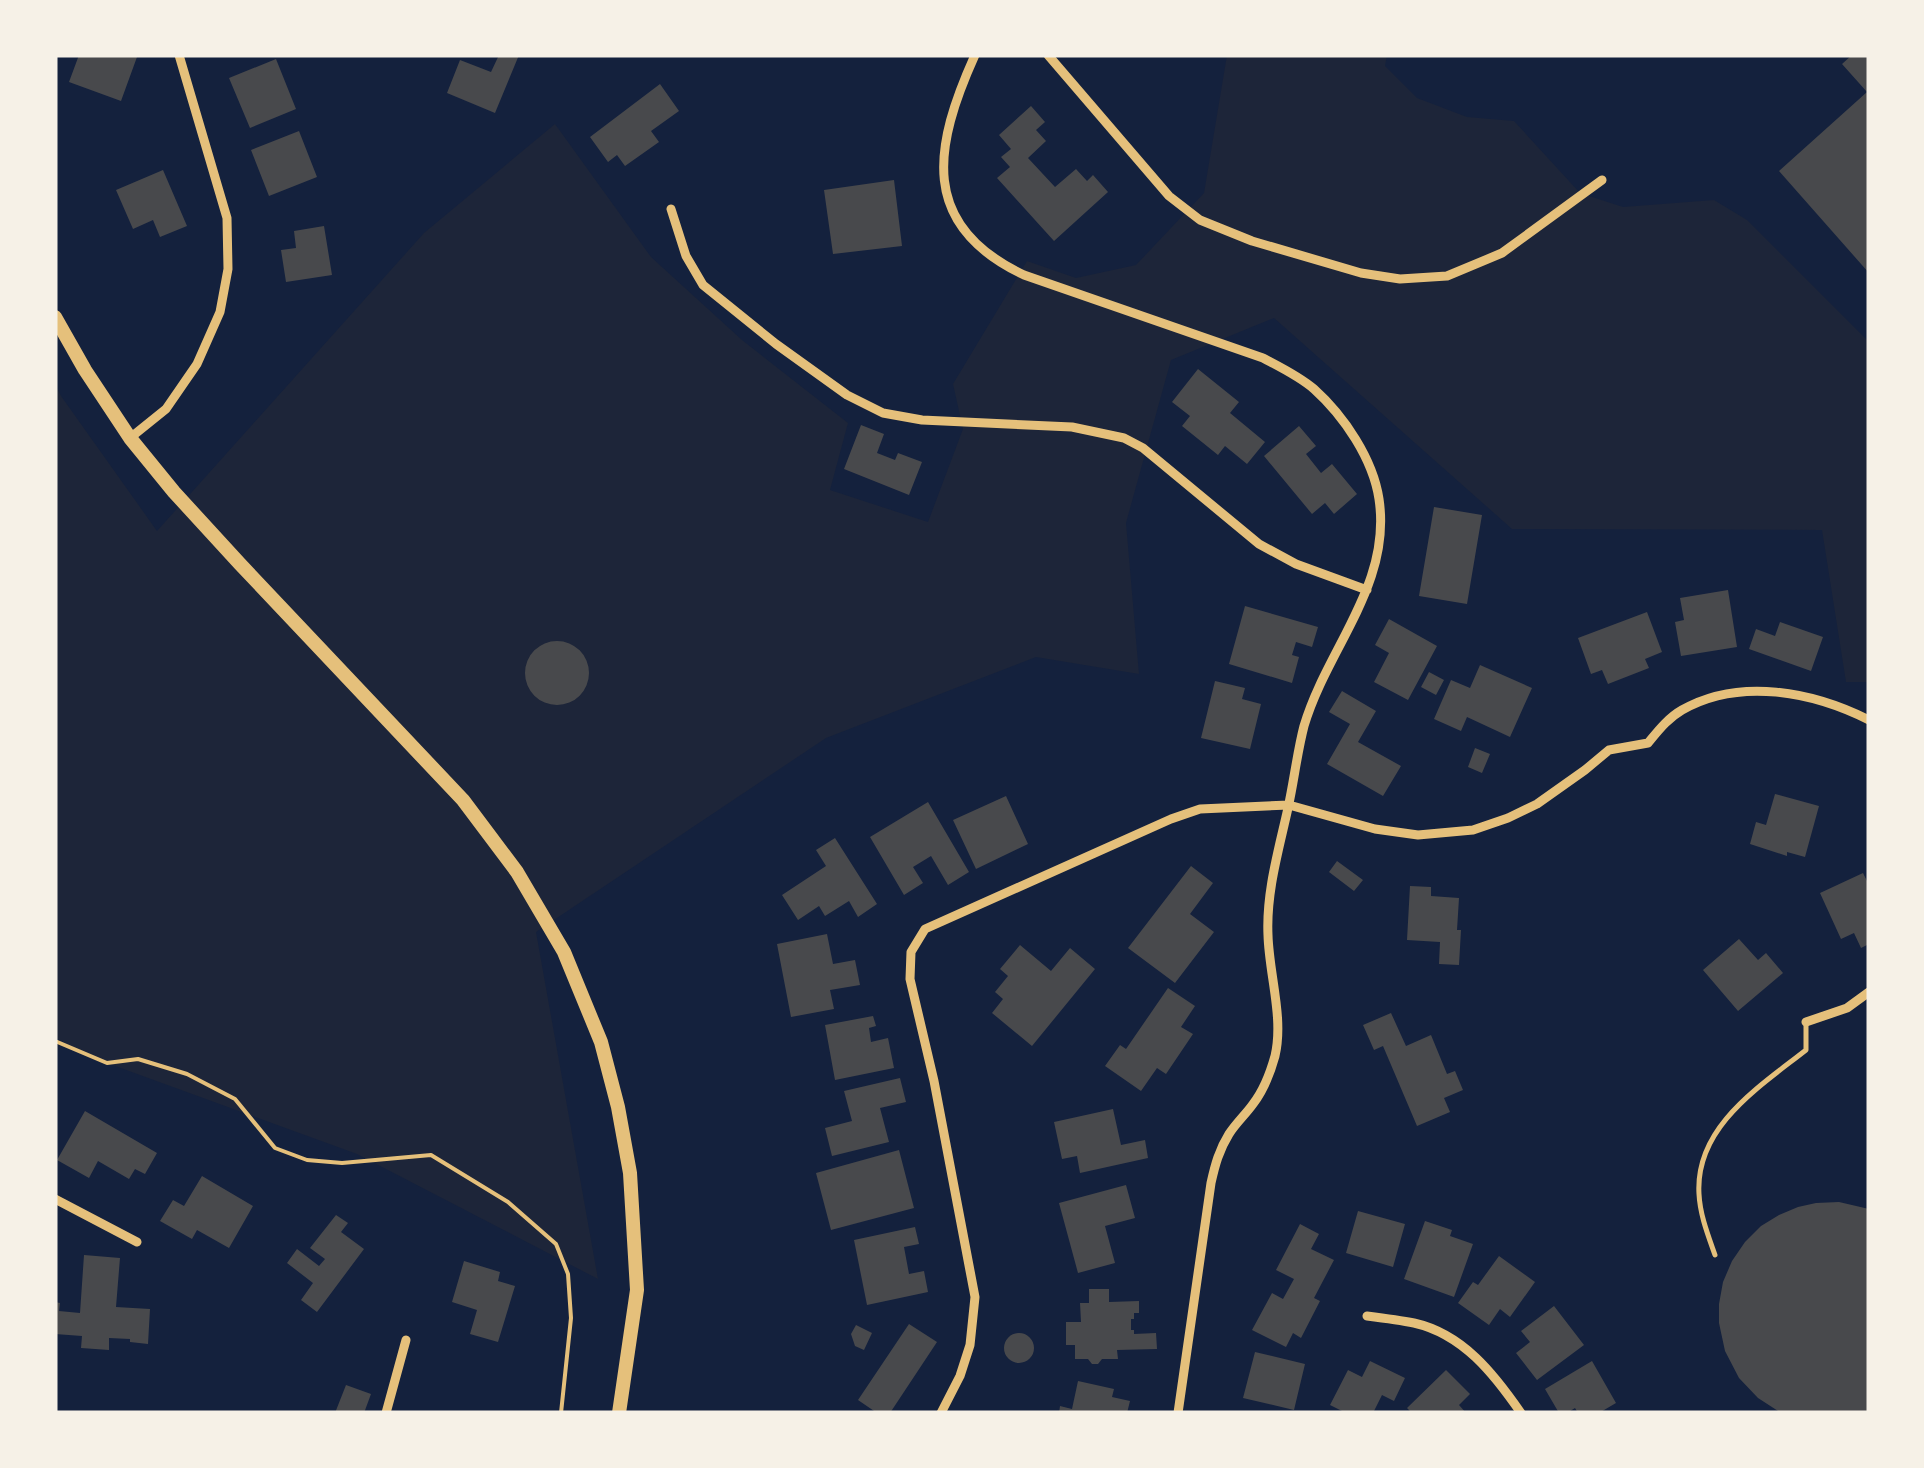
<svg xmlns="http://www.w3.org/2000/svg" width="1924" height="1468" font-family="Georgia,serif">
	<rect width="100%" height="100%" fill="#14213d"/>
	<path fill="#1d2539" d="M1227 55H1387L1385 66 1417 98 1467 117 1514 121 1580 193 1623 207 1714 200 1747 220 1869 342V682H1846L1822 530 1512 529 1274 318 1171 360 1126 523 1139 674 1036 657 826 738 536 932 598 1279 357 1154 107 1063 55 1038V384L61 396 157 531 424 233 555 124 651 257 742 340 848 423 830 490 928 522 963 429 953 384 1027 261 1076 278 1136 265 1204 193Z"/>
	<path fill="#48494c" d="M79 55 137 57 121 101 69 82Z
		M499 55H519L495 113 447 93 460 60 491 72Z
		M1852 55H1869V273L1779 171 1867 92 1842 64Z
		M276 59 296 109 250 128 229 78Z
		M660 84 679 111 651 131 659 142 625 166 617 155 608 162 590 137Z
		M1031 106 1045 122 1036 130 1046 141 1028 158 1055 187 1076 169 1087 181 1093 175 1108 192 1054 241 997 178 1010 167 1001 157 1011 149 999 135Z
		M299 131 317 177 269 196 251 150Z
		M163 170 187 226 160 237 153 220 133 229 116 190Z
		M894 180 902 246 833 254 824 190Z
		M324 226 332 275 286 282 281 250 296 248 294 231Z
		M1198 369 1239 402 1230 413 1265 442 1247 464 1225 446 1218 455 1182 426 1190 416 1172 402Z
		M861 425 884 434 877 453 895 460 898 453 922 462 909 495 844 469Z
		M1299 426 1316 446 1306 454 1321 473 1332 464 1357 494 1334 514 1325 503 1312 514 1264 456Z
		M1434 507 1482 515 1467 604 1419 596Z
		M1728 590 1737 647 1681 656 1675 622 1684 620 1680 598Z
		M1245 606 1318 627 1312 647 1296 642 1292 655 1299 657 1292 683 1229 664Z
		M1647 612 1662 652 1645 659 1649 668 1608 684 1602 670 1591 674 1578 638Z
		M1389 619 1437 646 1408 700 1374 682 1389 653 1375 645Z
		M1780 622 1823 637 1811 671 1749 649 1756 629 1775 636Z
		M525 673a32 32 0 1 1 64 0a32 32 0 1 1-64 0Z
		M1480 665 1532 688 1510 737 1467 717 1461 731 1434 719 1451 680 1470 688Z
		M1429 672 1444 680 1436 695 1421 687Z
		M1215 681 1245 688 1242 699 1261 704 1250 749 1201 738Z
		M1342 691 1376 711 1358 742 1401 766 1383 796 1327 764 1350 724 1329 712Z
		M1475 748 1490 754 1482 773 1468 767Z
		M1775 794 1819 806 1805 857 1787 852V856L1750 844 1756 822 1766 825Z
		M1006 796 1028 844 976 869 953 820Z
		M928 802 969 872 948 885 931 856 913 867 923 883 904 895 870 837Z
		M835 838 877 904 858 917 849 901 825 916 819 906 798 920 782 895 826 866 816 850Z
		M1337 861 1363 880 1354 891 1329 872Z
		M1191 866 1213 883 1190 914 1214 932 1175 983 1128 948Z
		M1863 873 1869 885V944L1861 948 1854 933 1841 939 1820 893Z
		M1410 886 1431 887V896L1459 898 1457 930H1461L1459 965 1439 964 1440 942 1407 940Z
		M827 934 833 964 855 960 860 985 830 990 834 1009 791 1017 777 944Z
		M1739 939 1758 960 1766 953 1783 973 1738 1011 1703 970Z
		M1020 945 1051 971 1070 948 1095 969 1032 1046 992 1013 1003 999 995 992 1008 976 1000 969Z
		M1168 988 1195 1006 1181 1027 1193 1034 1166 1074 1157 1068 1141 1091 1105 1066 1120 1045 1126 1049Z
		M1391 1013 1406 1046 1431 1035 1447 1074 1455 1071 1463 1090 1444 1098 1450 1112 1417 1126 1383 1046 1374 1050 1363 1025Z
		M873 1016 876 1026 869 1028 871 1042 888 1038 894 1068 835 1080 825 1025Z
		M900 1078 906 1102 880 1108 889 1142 832 1156 825 1128 852 1121 844 1091Z
		M1113 1109 1121 1145 1145 1140 1148 1158 1080 1173 1077 1156 1062 1159 1054 1122Z
		M85 1111 157 1153 145 1174 135 1169 129 1179 98 1161 89 1178 57 1160Z
		M899 1150 914 1208 831 1230 816 1173Z
		M202 1176 253 1206 229 1248 197 1230 192 1239 160 1221 173 1200 184 1206Z
		M1126 1185 1135 1218 1105 1226 1115 1263 1078 1273 1059 1203Z
		M1839 1202 1869 1209V1413H1781L1758 1398 1739 1378 1725 1351 1719 1323V1304L1723 1282 1732 1261 1745 1242 1761 1226 1779 1215 1798 1207 1816 1203Z
		M1358 1211 1405 1224 1393 1267 1346 1253Z
		M336 1215 348 1223 341 1232 364 1249 317 1312 301 1300 313 1283 287 1263 297 1249 319 1266 325 1259 310 1248Z
		M1425 1221 1452 1230 1450 1236 1473 1244 1454 1297 1404 1279Z
		M1300 1224 1319 1234 1311 1249 1334 1260 1314 1298 1320 1301 1301 1338 1293 1333 1286 1347 1252 1330 1272 1293 1283 1299 1294 1279 1276 1270Z
		M915 1227 919 1244 904 1247 909 1274 924 1271 928 1292 867 1305 854 1240Z
		M84 1255 120 1258 116 1307 150 1309 148 1344 130 1342V1339L109 1338V1350L81 1348 82 1336 55 1334V1302L60 1303 59 1311 80 1313Z
		M1499 1256 1535 1282 1510 1317 1500 1309 1489 1325 1458 1303 1473 1282 1478 1285Z
		M464 1261 500 1272 498 1281 515 1286 498 1342 470 1334 477 1310 452 1302Z
		M1089 1289H1109V1302L1139 1301V1313H1134V1319H1131V1330H1134V1334L1156 1333 1157 1349 1117 1350 1118 1359H1102L1098 1364H1092L1088 1359H1075V1345H1066V1322H1081L1080 1303H1089Z
		M1554 1306 1584 1345 1537 1380 1516 1353 1530 1342 1521 1331Z
		M909 1324 937 1342 890 1413H877L858 1400Z
		M856 1325 872 1333 864 1350 855 1346 851 1334Z
		M1004 1348a15 15 0 1 1 30 0a15 15 0 1 1-30 0Z
		M1255 1352 1305 1364 1294 1410 1243 1398Z
		M1370 1361 1405 1378 1394 1401 1382 1395 1373 1413H1346L1330 1405 1348 1370 1362 1377Z
		M1592 1361 1616 1403 1599 1413H1578L1575 1408 1567 1413H1559L1545 1389Z
		M1446 1370 1470 1394 1459 1405 1466 1413H1412L1407 1408Z
		M1078 1381 1114 1389 1112 1397 1130 1401 1127 1413H1059L1060 1406 1072 1409Z
		M346 1385 371 1394 364 1413H335Z"/>
	<g fill="none" stroke-linecap="round" stroke-linejoin="round">
		<path stroke="#e5c07b" stroke-width="4" d="M55 1041 107 1063 138 1059 187 1074 235 1099 275 1148 307 1160 342 1163 431 1155 508 1202 556 1244 568 1274 571 1318 561 1413"/>
		<path stroke="#e5c07b" stroke-width="5" d="M1715 1255C1708 1235 1700 1215 1699 1194 1695 1127 1759 1087 1806 1050V1022"/>
		<path stroke="#e5c07b" stroke-width="9" d="M975 55C934 146 918 225 1024 275L1263 358C1280 367 1299 376 1314 389 1344 416 1373 459 1379 499 1392 585 1327 648 1304 726 1297 753 1294 781 1288 808 1279 849 1266 892 1268 935 1269 974 1284 1018 1275 1056 1270 1074 1264 1090 1253 1104 1246 1114 1236 1123 1229 1134 1219 1150 1215 1165 1211 1183L1178 1413
			M1048 55 1169 196 1200 220 1252 241 1361 273 1400 279 1447 276 1502 253 1602 180
			M671 209 686 256 703 285 776 344 847 395 883 413 922 420 1072 427 1124 438 1143 448 1259 544 1296 564 1367 590
			M130 438 166 409 197 364 220 312 228 269 227 218 179 55
			M1806 1022 1847 1008 1869 992
			M55 1199 137 1242
			M1367 1316C1383 1318 1399 1320 1414 1323 1463 1334 1494 1374 1521 1413
			M386 1413 406 1340
			M941 1413 960 1376 970 1345 975 1297 934 1081 910 979 911 952 925 929 1171 819 1200 809 1289 805 1375 829 1418 835 1473 830 1508 818 1537 804 1585 770 1609 750 1648 743C1658 731 1668 718 1682 710 1740 677 1813 692 1869 720"/>
		<path stroke="#e5c07b" stroke-width="14" d="M55 317 85 370 130 438 174 492 240 564 463 800 517 872 564 952 601 1042 618 1107 630 1173 637 1290 619 1413"/>
	</g>
	<rect width="1924" height="1468" fill="none" stroke="#f6f1e7" stroke-width="115"/>
</svg>
